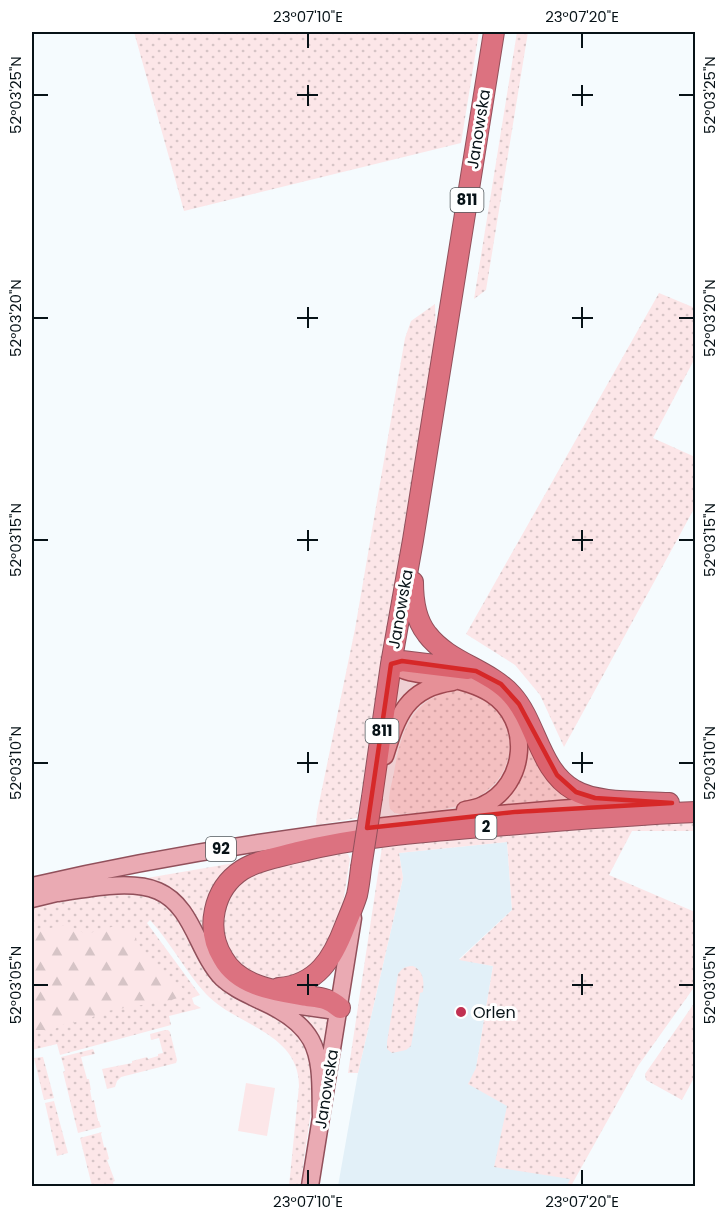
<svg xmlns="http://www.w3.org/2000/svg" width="727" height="1218" font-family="Poppins,sans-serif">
	<defs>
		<pattern id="grass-dots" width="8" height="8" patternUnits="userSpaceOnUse" patternTransform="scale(1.5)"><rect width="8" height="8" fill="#fce6e8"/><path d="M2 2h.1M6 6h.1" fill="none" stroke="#d6c4c6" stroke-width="1.8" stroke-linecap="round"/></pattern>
		<pattern id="forest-firs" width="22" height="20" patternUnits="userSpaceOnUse" patternTransform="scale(1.5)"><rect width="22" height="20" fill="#fce6e8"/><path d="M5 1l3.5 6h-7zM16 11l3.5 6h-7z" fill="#d6c4c6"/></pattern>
	</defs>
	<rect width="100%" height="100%" fill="#f5fbfe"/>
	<path fill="#e2f0f8" d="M507 842 512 910 459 959 493 966 476 1068 507 1106 571 1180 567 1186H338L358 1073 403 878 399 853Z"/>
	<path fill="url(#grass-dots)" d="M134 32H479L461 143 184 211Z
		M517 32H528L486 290 474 299Z
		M659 293 695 308V358L653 438 695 457V507L564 747 540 695 515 665 466 634Z
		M435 304 436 340 396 575 357 818 316 825 317 813 355 629 405 338 411 321Z
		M426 668C441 670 472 673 485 679 528 698 526 749 553 780 563 791 574 797 587 803L485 811C493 806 500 801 506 794 526 770 530 734 513 708 507 699 497 692 488 687 470 675 447 674 426 671Z
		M454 690C511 690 529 760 485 792 460 811 431 811 401 814L395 813 390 809C387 797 392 784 394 772 401 733 411 699 454 690Z
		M695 818V831H632L609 875 695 912V986L638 1066 571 1186H567L570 1179 494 1167 507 1106 468 1084 476 1068 493 966 459 960 512 910 507 842 399 853 403 878 358 1073H348L382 847 605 825Z
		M345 853 348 854 350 859C345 885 343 920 330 943 327 948 311 969 307 972 304 974 297 975 294 976 286 978 279 981 271 980 236 975 209 934 227 901 231 895 234 887 240 882 266 861 313 858 345 853Z
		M246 861 208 925 259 995 207 947 141 879Z
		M122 890 159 898 281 1018 299 1032 311 1056 313 1097 300 1186H289L299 1086C299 1032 236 1026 206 994 185 971 171 943 150 920L147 923 200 995 192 998 194 1004 201 1008 169 1016 171 1025 60 1055 57 1044 32 1050V907L88 895Z
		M413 966C424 971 424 981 423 992L420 993 411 1046 406 1050 392 1053 387 1049V1042L398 974C402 968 406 966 413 966Z
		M695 1002V1076L682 1100 646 1080 645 1074Z
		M280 1006 331 1014 323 1062Z
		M165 1030H168L170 1032 177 1060 176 1063 121 1077 117 1081 115 1087 107 1089 102 1069 132 1063V1061L147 1057 148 1059 158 1056V1054L163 1053 159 1038 151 1040 150 1034Z
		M93 1049 95 1054 81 1057 87 1079H89L91 1090H90L92 1101 94 1100 98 1121H99L101 1127 78 1133 63 1072 65 1071 61 1057Z
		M41 1057H43L54 1098 44 1100 34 1058Z
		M54 1101 68 1153 57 1156 45 1103Z
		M102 1132 101 1134 104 1147H106L109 1159 107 1160 115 1181 113 1182 114 1186H92L80 1138Z"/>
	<path fill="url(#forest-firs)" d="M68 925 86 934 115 926 131 931 147 958 169 979 179 984 184 990 181 997 171 1000 101 1012 88 1020 64 1024 53 1030H32V931Z"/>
	<path fill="#fce6e8" d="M246 1083 275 1088 267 1136 238 1131Z"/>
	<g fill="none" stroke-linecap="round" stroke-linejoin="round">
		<defs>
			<path id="major" d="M391 664C407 675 425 674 444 677 460 681 477 685 491 694 532 720 527 785 483 805 477 808 471 809 465 810
				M385 756C397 717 406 688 453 682
				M32 886C223 842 418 818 614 805
				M58 893C87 889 130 879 158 891 193 906 197 952 222 978 234 989 247 994 261 1001 279 1009 301 1022 311 1040 323 1062 320 1093 321 1117
				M32 899 69 890
				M265 1001 329 1010 340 1008
				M310 1186 353 918"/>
			<path id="highway" d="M413 582C413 600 415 619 427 634 449 663 489 669 512 695 537 723 539 770 574 790 597 804 641 801 669 803
				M391 664 402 661 468 669
				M372 797 391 664 413 540 494 32
				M279 988C317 985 333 958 345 926 349 916 354 905 357 895 359 886 360 877 361 868
				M340 1008C329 998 321 998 307 996 277 991 239 987 223 958 205 929 213 889 242 870 258 860 280 857 298 852 358 837 421 832 483 827 553 821 624 815 696 812"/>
		</defs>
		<use href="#major" stroke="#91505b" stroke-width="19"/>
		<use href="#highway" stroke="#91505b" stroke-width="22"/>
		<use href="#major" stroke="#eaaab3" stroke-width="16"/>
		<use href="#highway" stroke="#dc7280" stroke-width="20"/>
		<defs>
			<path id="highway-bridge" d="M361 868 372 797"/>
		</defs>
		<use href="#highway-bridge" stroke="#91505b" stroke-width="22" stroke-linecap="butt"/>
		<use href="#highway-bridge" stroke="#dc7280" stroke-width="20"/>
	</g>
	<path fill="#d62828" fill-opacity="0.2" stroke="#d62828" stroke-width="4.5" stroke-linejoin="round" d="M402 661 476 671 501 684 519 704 557 775 576 792 595 798 672 803 515 812 367 828 391 664Z"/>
	<path fill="none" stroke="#071217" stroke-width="2" d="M308 33V48M582 33V48M308 85V106M582 85V106M33 95H48M297 95H318M572 95H593M679 95H694M308 307V328M582 307V328M33 318H48M297 318H318M572 318H593M679 318H694M308 530V551M582 530V551M33 540H48M297 540H318M572 540H593M679 540H694M308 752V773M582 752V773M33 763H48M297 763H318M572 763H593M679 763H694M308 974V995M582 974V995M33 985H48M297 985H318M572 985H593M679 985H694M308 1170V1185M582 1170V1185"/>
	<circle fill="#c13152" stroke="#fff" stroke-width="2" cx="461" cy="1012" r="6"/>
	<g text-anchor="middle" stroke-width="6" stroke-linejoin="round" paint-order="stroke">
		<g fill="#fff" stroke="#51595d" stroke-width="1.5">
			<rect x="450.5" y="188" width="33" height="24" rx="4.5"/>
			<rect x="365.5" y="719" width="33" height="24" rx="4.5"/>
			<rect x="475.5" y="815" width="21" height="24" rx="4.5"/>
			<rect x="206" y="837" width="30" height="24" rx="4.5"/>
		</g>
		<g font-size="15" font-weight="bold" fill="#071217">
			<text x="467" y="205">811</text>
			<text x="382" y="736">811</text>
			<text x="486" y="832">2</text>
			<text x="221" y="854">92</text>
		</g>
		<g font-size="16" fill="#071217" stroke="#fff">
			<text transform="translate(478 129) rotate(-81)" y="6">Janowska</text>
			<text transform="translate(400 609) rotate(-80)" y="6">Janowska</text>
			<text transform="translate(326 1089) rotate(-81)" y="6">Janowska</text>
		</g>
		<g font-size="16" fill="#071217" stroke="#fff" text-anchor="start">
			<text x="473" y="1018">Orlen</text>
		</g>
	</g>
	<rect width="727" height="1218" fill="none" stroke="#ffffff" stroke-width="66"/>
	<rect x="33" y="33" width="661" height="1152" fill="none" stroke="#071217" stroke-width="2"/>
	<g font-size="15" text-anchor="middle" fill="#071217">
		<text x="308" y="22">23°07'10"E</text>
		<text x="582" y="22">23°07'20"E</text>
		<text transform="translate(16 95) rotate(-90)" y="5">52°03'25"N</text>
		<text transform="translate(710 95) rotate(-90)" y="5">52°03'25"N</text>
		<text transform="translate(16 318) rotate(-90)" y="5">52°03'20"N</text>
		<text transform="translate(710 318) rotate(-90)" y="5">52°03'20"N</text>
		<text transform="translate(16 540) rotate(-90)" y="5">52°03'15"N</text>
		<text transform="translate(710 540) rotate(-90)" y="5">52°03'15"N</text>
		<text transform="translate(16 763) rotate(-90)" y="5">52°03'10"N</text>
		<text transform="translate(710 763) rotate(-90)" y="5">52°03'10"N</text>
		<text transform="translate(16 985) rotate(-90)" y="5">52°03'05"N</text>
		<text transform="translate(710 985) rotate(-90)" y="5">52°03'05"N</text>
		<text x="308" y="1207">23°07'10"E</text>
		<text x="582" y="1207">23°07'20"E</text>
	</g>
</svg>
